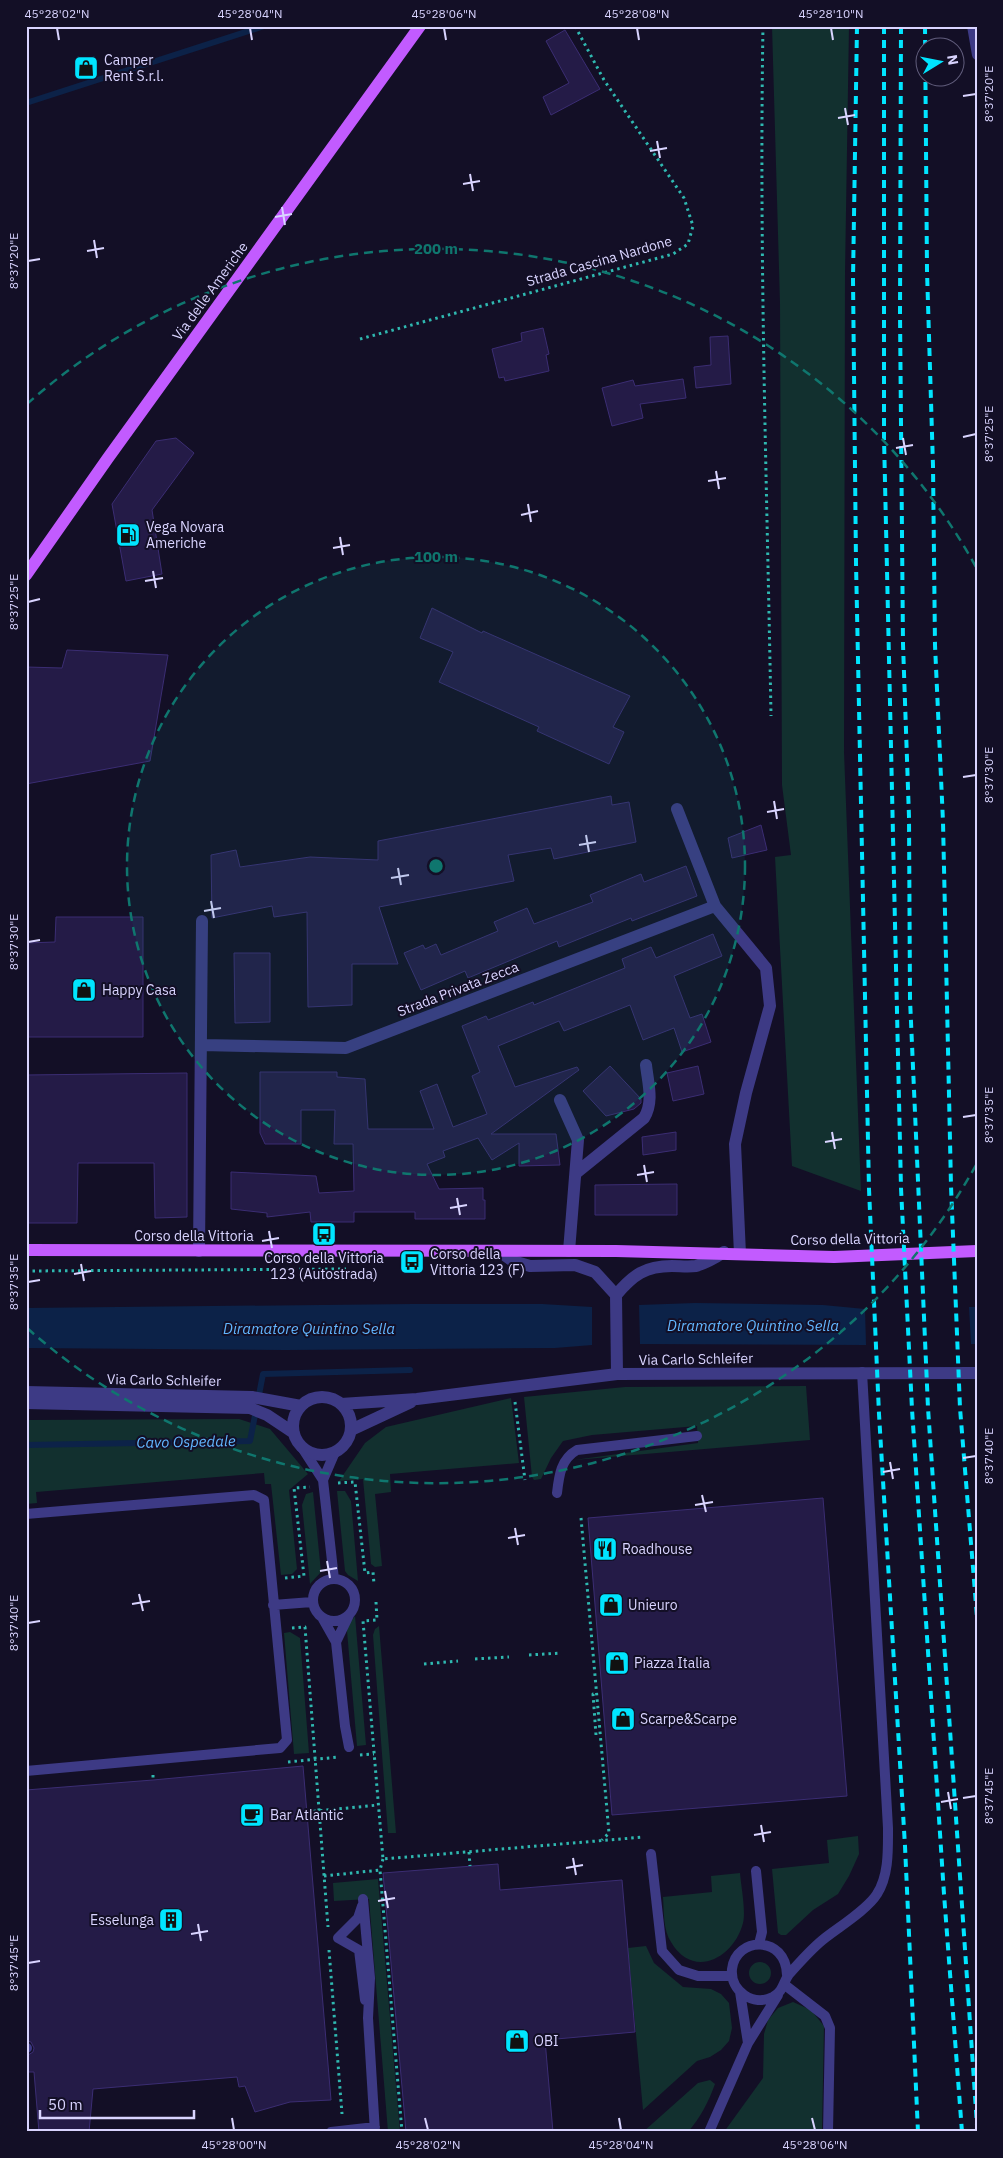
<svg xmlns="http://www.w3.org/2000/svg" width="1003" height="2158" font-family="'IBM Plex Sans',sans-serif">
	<rect width="100%" height="100%" fill="#130f26"/>
	<path fill="#12302f" d="M772 26H849L845 273 844 752 861 1191 792 1166 775 857 791 855 782 785 780 303Z
		M806 1386 810 1440 574 1460 698 1443 697 1426 592 1435 563 1441 551 1458 541 1479 534 1480 532 1477 524 1397 625 1387Z
		M511 1398 519 1463 390 1474 391 1492 375 1494 382 1566 375 1567 371 1564 363 1479 339 1481 365 1443 386 1427Z
		M239 1419 270 1429 308 1474 289 1490 297 1569 292 1574 281 1575 271 1484H265L264 1473 36 1492 37 1503 26 1504V1420Z
		M337 1491H345L351 1501 358 1581 348 1575 345 1571Z
		M313 1492 321 1572 310 1584 302 1505 306 1494Z
		M355 1616 366 1745 357 1746 347 1631 348 1625Z
		M379 1626 396 1833H388L373 1635 375 1629Z
		M290 1632 300 1638 309 1753 294 1754 284 1633Z
		M858 1836 859 1854 849 1876 838 1894 813 1910 786 1935H781L778 1933 772 1869 829 1863 827 1840Z
		M740 1873C741 1886 746 1911 743 1923 734 1958 693 1980 671 1942 663 1930 664 1911 663 1897L712 1892 711 1876Z
		M378 1879 400 2132H388L369 1899 334 1901 333 1883Z
		M646 1946 654 1963 683 1987 711 1989 721 1994 729 2003 732 2028 729 2041 721 2050 710 2057 697 2061 643 2110 628 1948Z
		M749 1973a11 11 0 1 1 22 0a11 11 0 1 1-22 0Z
		M793 2002 811 2010 824 2026 822 2132H724L763 2078 764 2034 768 2020 778 2008Z
		M710 2080 715 2084C709 2101 700 2118 688 2132H643L698 2083Z"/>
	<path fill="#0c2248" d="M695 1303 823 1305 865 1309 866 1345 640 1344 639 1305Z
		M413 1304H542L592 1307V1345L555 1348 285 1350 26 1348V1308Z
		M969 1307H977V1344H971Z"/>
	<g fill="none" stroke-linecap="round" stroke-linejoin="round">
		<path stroke="#0c2248" stroke-width="6" d="M26 103 264 26
			M258 1400 263 1374 410 1370
			M26 1445 250 1441 256 1410"/>
	</g>
	<path fill="#241b47" stroke="#3b2d73" d="M565 30 600 89 551 115 543 97 569 83 546 41Z
		M543 328 549 354 546 355 549 371 505 381 504 377 499 378 492 349 522 341 521 333Z
		M728 336 731 384 696 388 694 367 711 365 710 337Z
		M683 379 686 398 640 404 643 418 612 426 602 388 633 380 635 386Z
		M176 438 194 453 152 510 162 574 126 581 112 504 156 441Z
		M432 608 482 633 483 631 630 696 613 727 624 732 609 764 537 731 539 727 439 682 453 652 420 638Z
		M67 650 168 655 150 761 26 784V667L62 668Z
		M611 796 612 805 629 802 636 842 554 859 551 848 508 855 514 881 379 907 398 964H352V1005L308 1007 307 912 274 917 272 906 212 918 211 855 236 850 240 867 310 857 378 860V841Z
		M761 825 767 850 732 858 728 838Z
		M686 866 697 896 632 921 631 918 559 947 557 941 468 978 465 971 421 990 404 953 423 945 425 949 436 944 441 955 498 931 494 922 527 908 534 924 593 902 590 895 641 874 644 882Z
		M56 917H143V1037H26V943L55 942Z
		M713 934 722 956 674 976 690 1018 702 1014 711 1042 682 1052 674 1028 643 1040 630 1005 564 1031 559 1021 498 1046 515 1087 577 1067 579 1070 491 1134H556L560 1165 519 1166V1143L492 1160 478 1138 443 1151 445 1157 427 1164 439 1189 483 1188V1200H485V1219H415V1212H354V1222H311L310 1212 267 1217V1213L231 1209V1172L316 1176 319 1193 354 1191 353 1144H334L335 1110H301V1144H265L260 1133V1072H337V1077L365 1079 368 1129H434L420 1091 437 1084 453 1127 487 1114 472 1076 480 1072 462 1026 486 1016 488 1020 533 1002 534 1005 625 968 622 959 651 947 656 958Z
		M234 953H270V1022L235 1023Z
		M610 1066 641 1099V1103L634 1109 606 1116 583 1091Z
		M698 1066 704 1094 673 1101 667 1073Z
		M187 1073V1217L155 1218 154 1163H78L77 1223H26V1075Z
		M676 1132V1150L643 1155 642 1137Z
		M677 1184V1215H595V1185Z
		M823 1498 847 1796 612 1815 588 1518Z
		M303 1766 331 2100 290 2102 255 2112 245 2086 239 2087 237 2077 93 2089 89 2132H39L34 2072H28V2055L33 2052 34 2048 31 2042 27 2041 26 2028V1790L153 1780Z
		M498 1864 500 1890 622 1880 635 2032 545 2040 553 2132H406L383 1873Z"/>
	<g fill="none" stroke-linecap="round" stroke-linejoin="round">
		<path stroke="#2fb8b0" stroke-width="3" stroke-dasharray="2.5 4" stroke-linecap="butt" d="M763 26C759 256 767 486 771 716
			M360 339 673 254 688 244 693 226 684 198 604 80 575 26
			M26 1271 346 1269
			M515 1402 525 1480
			M338 1483 355 1482 365 1573 373 1572 374 1584
			M581 1518 609 1833 602 1840
			M285 1578 304 1576 294 1488 310 1487
			M376 1602 377 1620 363 1621 383 1859 644 1837
			M292 1628 305 1627 328 1927
			M529 1655 561 1653
			M475 1659 509 1657
			M424 1664 458 1661
			M596 1735 593 1694H597
			M360 1755 374 1754
			M288 1762 339 1757
			M153 1775V1780
			M307 1812 378 1805
			M469 1852 470 1866
			M383 1859 380 1870 402 2132
			M324 1876 380 1870
			M329 1950 342 2114"/>
		<path stroke="#3d3a85" stroke-width="10" d="M972 26 977 55
			M301 1446 323 1480 335 1452
			M323 1480 334 1579
			M557 1493C559 1475 561 1459 577 1450L697 1436
			M26 1514 254 1495 264 1500 287 1740 280 1748 26 1771
			M313 1600a21 21 0 1 1 42 0a21 21 0 1 1-42 0Z
			M273 1605 312 1602
			M323 1619 336 1642 349 1615
			M336 1642 345 1726 349 1747
			M651 1854 662 1951 679 1970 698 1976H732
			M756 1871 762 1932 759 1944
			M363 1899 370 1978 368 2018 375 2132
			M362 1906 358 1918 338 1938 359 1950 365 2000
			M787 1975C786 1935 736 1936 732 1969 730 1991 753 2007 773 1997 784 1991 783 1981 790 1973 801 1961 812 1948 825 1938 839 1927 868 1909 877 1894 889 1875 888 1850 888 1828L862 1372
			M785 1985 825 2016 830 2028 828 2132
			M740 1992 748 2043
			M26 2048H27
			M331 2132 375 2127
			M709 2132 748 2043 778 1995"/>
		<path stroke="#3d3a85" stroke-width="12" d="M677 809 715 906 766 968 770 1006 746 1093 735 1144 740 1254
			M202 1045 346 1048 715 906
			M560 1100 578 1140 569 1251
			M576 1173 644 1118C654 1102 648 1083 646 1065
			M199 1251 202 921
			M499 1251 513 1261 530 1266 575 1265 595 1272 616 1295C633 1275 645 1266 672 1266 680 1266 688 1267 696 1266 706 1263 715 1258 724 1252
			M616 1295 617 1374
			M26 1392 252 1397 301 1406
			M293 1426a29 29 0 1 1 58 0a29 29 0 1 1-58 0Z
			M26 1403 250 1408 267 1415 294 1433
			M341 1404 417 1399 617 1374 977 1373
			M351 1430 411 1402"/>
		<path stroke="#c25bff" stroke-width="12" d="M26 575 108 458 420 26
			M26 1250 616 1251 834 1257 977 1251"/>
		<path stroke="#00e5ff" stroke-width="4" stroke-dasharray="8 6" stroke-linecap="butt" d="M857 26 853 279 856 563 869 1189 879 1414 905 1846 918 2132
			M884 26V438L901 1188 912 1409 944 1894 962 2132
			M901 26 900 313 903 644 909 817 910 999 928 1408 977 2125
			M925 26 927 271 933 466 935 645 943 822 951 1186 960 1408 977 1617"/>
	</g>
	<path fill="none" stroke="#d9d4ff" stroke-width="2" d="M57 28 59 40M250 28 252 40M444 28 446 40M637 28 639 40M831 28 833 40M963 96 976 94M845 108 848 125M838 118 855 115M657 141 660 158M650 151 667 148M470 174 473 191M463 184 480 181M282 207 285 225M275 217 292 214M94 240 97 258M87 251 104 248M28 261 40 259M963 437 976 434M903 438 906 455M896 448 913 445M716 471 719 489M708 481 726 478M528 504 531 522M521 515 538 511M340 537 343 555M333 548 350 545M153 571 156 588M145 581 163 578M28 602 40 599M963 777 976 775M774 801 777 819M767 812 784 809M586 835 589 852M579 845 596 842M398 868 401 885M391 878 409 875M211 901 214 918M204 911 221 908M28 942 40 940M963 1117 976 1115M832 1132 835 1149M825 1142 842 1139M644 1165 647 1182M637 1175 654 1172M457 1198 460 1215M450 1208 467 1205M269 1231 272 1248M262 1241 279 1238M81 1264 84 1281M74 1274 91 1271M28 1282 40 1280M963 1458 976 1456M890 1462 893 1479M883 1472 900 1469M702 1495 706 1512M695 1505 713 1502M515 1528 518 1545M508 1538 525 1535M327 1561 330 1578M320 1571 337 1568M139 1594 143 1611M132 1604 150 1601M28 1623 40 1621M948 1792 951 1809M963 1798 976 1796M941 1802 958 1799M761 1825 764 1842M754 1835 771 1832M573 1858 576 1875M566 1868 583 1865M385 1891 388 1908M378 1901 395 1898M198 1924 201 1941M191 1934 208 1931M28 1963 40 1961M232 2118 234 2130M425 2118 428 2130M619 2118 621 2130M812 2118 815 2130"/>
	<circle cx="436" cy="866" r="309" fill="#0f766e" fill-opacity=".12"/>
	<g fill="none" stroke="#0f766e" stroke-width="2.5" stroke-dasharray="9 6">
		<circle cx="436" cy="866" r="309"/>
		<path d="M976 1165A617 617 0 0 1 27 1328M27 404A617 617 0 0 1 976 567"/>
	</g>
	<defs>
		<symbol id="shop-square" viewBox="-11 -11 22 22"><rect x="-9" y="-9" width="18" height="18" rx="4" fill="#00e5ff" stroke="#130f26"/><path d="M-5-2.5h2.3a2.7 3.5 0 0 1 5.4 0H5L5.5 6h-11ZM-1.5-2.5h3a1.5 2.3 0 0 0-3 0Z" fill="#111"/></symbol>
		<symbol id="fuel-square" viewBox="-11 -11 22 22"><rect x="-9" y="-9" width="18" height="18" rx="4" fill="#00e5ff" stroke="#130f26"/><path d="M-5.5-6h7V0h2V4h1.3V-2.5L3-4.5l.8-.8L6-3V5H2.5V1h-1V6h-7ZM-4.2-4.7v3.2H.2V-4.7Z" fill="#111"/></symbol>
		<symbol id="bus-square" viewBox="-11 -11 22 22"><rect x="-9" y="-9" width="18" height="18" rx="4" fill="#00e5ff" stroke="#130f26"/><path d="M-5-6H5V4H4V6H2V4H-2V6H-4V4H-5ZM-3.5-4V0h7V-4ZM-3.5 1.2v1.5H-2V1.2ZM2 1.2v1.5H3.5V1.2Z" fill="#111"/></symbol>
		<symbol id="restaurant-square" viewBox="-11 -11 22 22"><rect x="-9" y="-9" width="18" height="18" rx="4" fill="#00e5ff" stroke="#130f26"/><path d="M-5-6h1v4h1v-4h1v4h1v-4h1v5L-1.5 .5V6h-2V.5L-5-1ZM5-6V6H3V1.5H1.5Q1.5-4 5-6Z" fill="#111"/></symbol>
		<symbol id="cafe-square" viewBox="-11 -11 22 22"><rect x="-9" y="-9" width="18" height="18" rx="4" fill="#00e5ff" stroke="#130f26"/><path d="M-5.5-4.5H6V0H3Q3 3.5 0 3.5H-2.5Q-5.5 3.5-5.5 0ZM3-3.2v2h1.7v-2ZM-6 4.5H4V6H-6Z" fill="#111"/></symbol>
		<symbol id="building-square" viewBox="-11 -11 22 22"><rect x="-9" y="-9" width="18" height="18" rx="4" fill="#00e5ff" stroke="#130f26"/><path d="M-4-6H4V6H1V3H-1V6H-4ZM-2.5-4.3h1.7v1.8h-1.7ZM.8-4.3h1.7v1.8H.8ZM-2.5-1h1.7V.8h-1.7ZM.8-1h1.7V.8H.8Z" fill="#111"/></symbol>
	</defs>
	<g fill-rule="evenodd">
		<use href="#shop-square" x="72" y="54" width="28" height="28"/>
		<use href="#fuel-square" x="114" y="521" width="28" height="28"/>
		<use href="#shop-square" x="70" y="976" width="28" height="28"/>
		<use href="#bus-square" x="310" y="1220" width="28" height="28"/>
		<use href="#bus-square" x="398" y="1248" width="28" height="28"/>
		<use href="#restaurant-square" x="591" y="1535" width="28" height="28"/>
		<use href="#shop-square" x="597" y="1591" width="28" height="28"/>
		<use href="#shop-square" x="603" y="1649" width="28" height="28"/>
		<use href="#shop-square" x="609" y="1705" width="28" height="28"/>
		<use href="#cafe-square" x="238" y="1801" width="28" height="28"/>
		<use href="#building-square" x="157" y="1906" width="28" height="28"/>
		<use href="#shop-square" x="503" y="2027" width="28" height="28"/>
	</g>
	<g text-anchor="middle" stroke-width="4" stroke-linejoin="round" paint-order="stroke">
		<g font-size="14" fill="#d9d4ff" stroke="#130f26" text-anchor="start">
			<text x="104" y="65">Camper<tspan x="104" dy="16">Rent S.r.l.</tspan></text>
			<text x="146" y="532">Vega Novara<tspan x="146" dy="16">Americhe</tspan></text>
			<text x="102" y="995">Happy Casa</text>
			<text x="430" y="1259">Corso della<tspan x="430" dy="16">Vittoria 123 (F)</tspan></text>
			<text x="324" y="1263" text-anchor="middle">Corso della Vittoria<tspan x="324" dy="16">123 (Autostrada)</tspan></text>
			<text x="622" y="1554">Roadhouse</text>
			<text x="628" y="1610">Unieuro</text>
			<text x="634" y="1668">Piazza Italia</text>
			<text x="640" y="1724">Scarpe&amp;Scarpe</text>
			<text x="270" y="1820">Bar Atlantic</text>
			<text x="154" y="1925" text-anchor="end">Esselunga</text>
			<text x="534" y="2046">OBI</text>
		</g>
		<g font-size="14" fill="#d9d4ff" stroke="#130f26">
			<text transform="translate(599 261) rotate(-16)" y="5">Strada Cascina Nardone</text>
			<text transform="translate(210 291) rotate(-54)" y="5">Via delle Americhe</text>
			<text transform="translate(458 989) rotate(-21)" y="5">Strada Privata Zecca</text>
			<text x="194" y="1241">Corso della Vittoria</text>
			<text transform="translate(850 1239) rotate(-1)" y="5">Corso della Vittoria</text>
			<text transform="translate(696 1359) rotate(-1)" y="5">Via Carlo Schleifer</text>
			<text transform="translate(164 1380) rotate(1)" y="5">Via Carlo Schleifer</text>
		</g>
		<g font-size="15" font-style="italic" fill="#62b6ff" stroke="#130f26">
			<text x="753" y="1331">Diramatore Quintino Sella</text>
			<text x="309" y="1334">Diramatore Quintino Sella</text>
			<text transform="translate(186 1442) rotate(-1)" y="5">Cavo Ospedale</text>
		</g>
	</g>
	<circle cx="436" cy="866" r="8" fill="#0f766e" stroke="#130f26" stroke-width="2.5"/>
	<g font-size="15" text-anchor="middle" font-weight="bold" fill="#0f766e" stroke="#130f26" stroke-width="4" stroke-linejoin="round" paint-order="stroke">
		<text x="436" y="254">200 m</text>
		<text x="436" y="562">100 m</text>
	</g>
	<rect width="1003" height="2158" fill="none" stroke="#130f26" stroke-width="55"/>
	<g transform="translate(940 62) rotate(80)"><circle r="24" fill="#130f26" stroke="#625e7d"/>
	<path d="M0-4L9 19L0 12L-9 19Z" fill="#00e5ff"/>
	<text y="-8" font-size="14" font-weight="bold" text-anchor="middle" fill="#d9d4ff">N</text>
	</g>
	<path d="M40 2110v8h154v-8" fill="none" stroke="#d9d4ff" stroke-width="2.5"/>
	<text x="48" y="2110" font-size="15" fill="#d9d4ff" stroke="#130f26" stroke-width="4" paint-order="stroke">50 m</text>
	<rect x="28" y="28" width="948" height="2102" fill="none" stroke="#d9d4ff" stroke-width="2"/>
	<g font-size="12" text-anchor="middle" fill="#d9d4ff">
		<text x="57" y="18">45°28'02"N</text>
		<text x="250" y="18">45°28'04"N</text>
		<text x="444" y="18">45°28'06"N</text>
		<text x="637" y="18">45°28'08"N</text>
		<text x="831" y="18">45°28'10"N</text>
		<text transform="translate(989 94) rotate(-90)" y="4">8°37'20"E</text>
		<text transform="translate(14 261) rotate(-90)" y="4">8°37'20"E</text>
		<text transform="translate(989 434) rotate(-90)" y="4">8°37'25"E</text>
		<text transform="translate(14 602) rotate(-90)" y="4">8°37'25"E</text>
		<text transform="translate(989 775) rotate(-90)" y="4">8°37'30"E</text>
		<text transform="translate(14 942) rotate(-90)" y="4">8°37'30"E</text>
		<text transform="translate(989 1115) rotate(-90)" y="4">8°37'35"E</text>
		<text transform="translate(14 1282) rotate(-90)" y="4">8°37'35"E</text>
		<text transform="translate(989 1456) rotate(-90)" y="4">8°37'40"E</text>
		<text transform="translate(14 1623) rotate(-90)" y="4">8°37'40"E</text>
		<text transform="translate(989 1796) rotate(-90)" y="4">8°37'45"E</text>
		<text transform="translate(14 1963) rotate(-90)" y="4">8°37'45"E</text>
		<text x="234" y="2149">45°28'00"N</text>
		<text x="428" y="2149">45°28'02"N</text>
		<text x="621" y="2149">45°28'04"N</text>
		<text x="815" y="2149">45°28'06"N</text>
	</g>
</svg>
